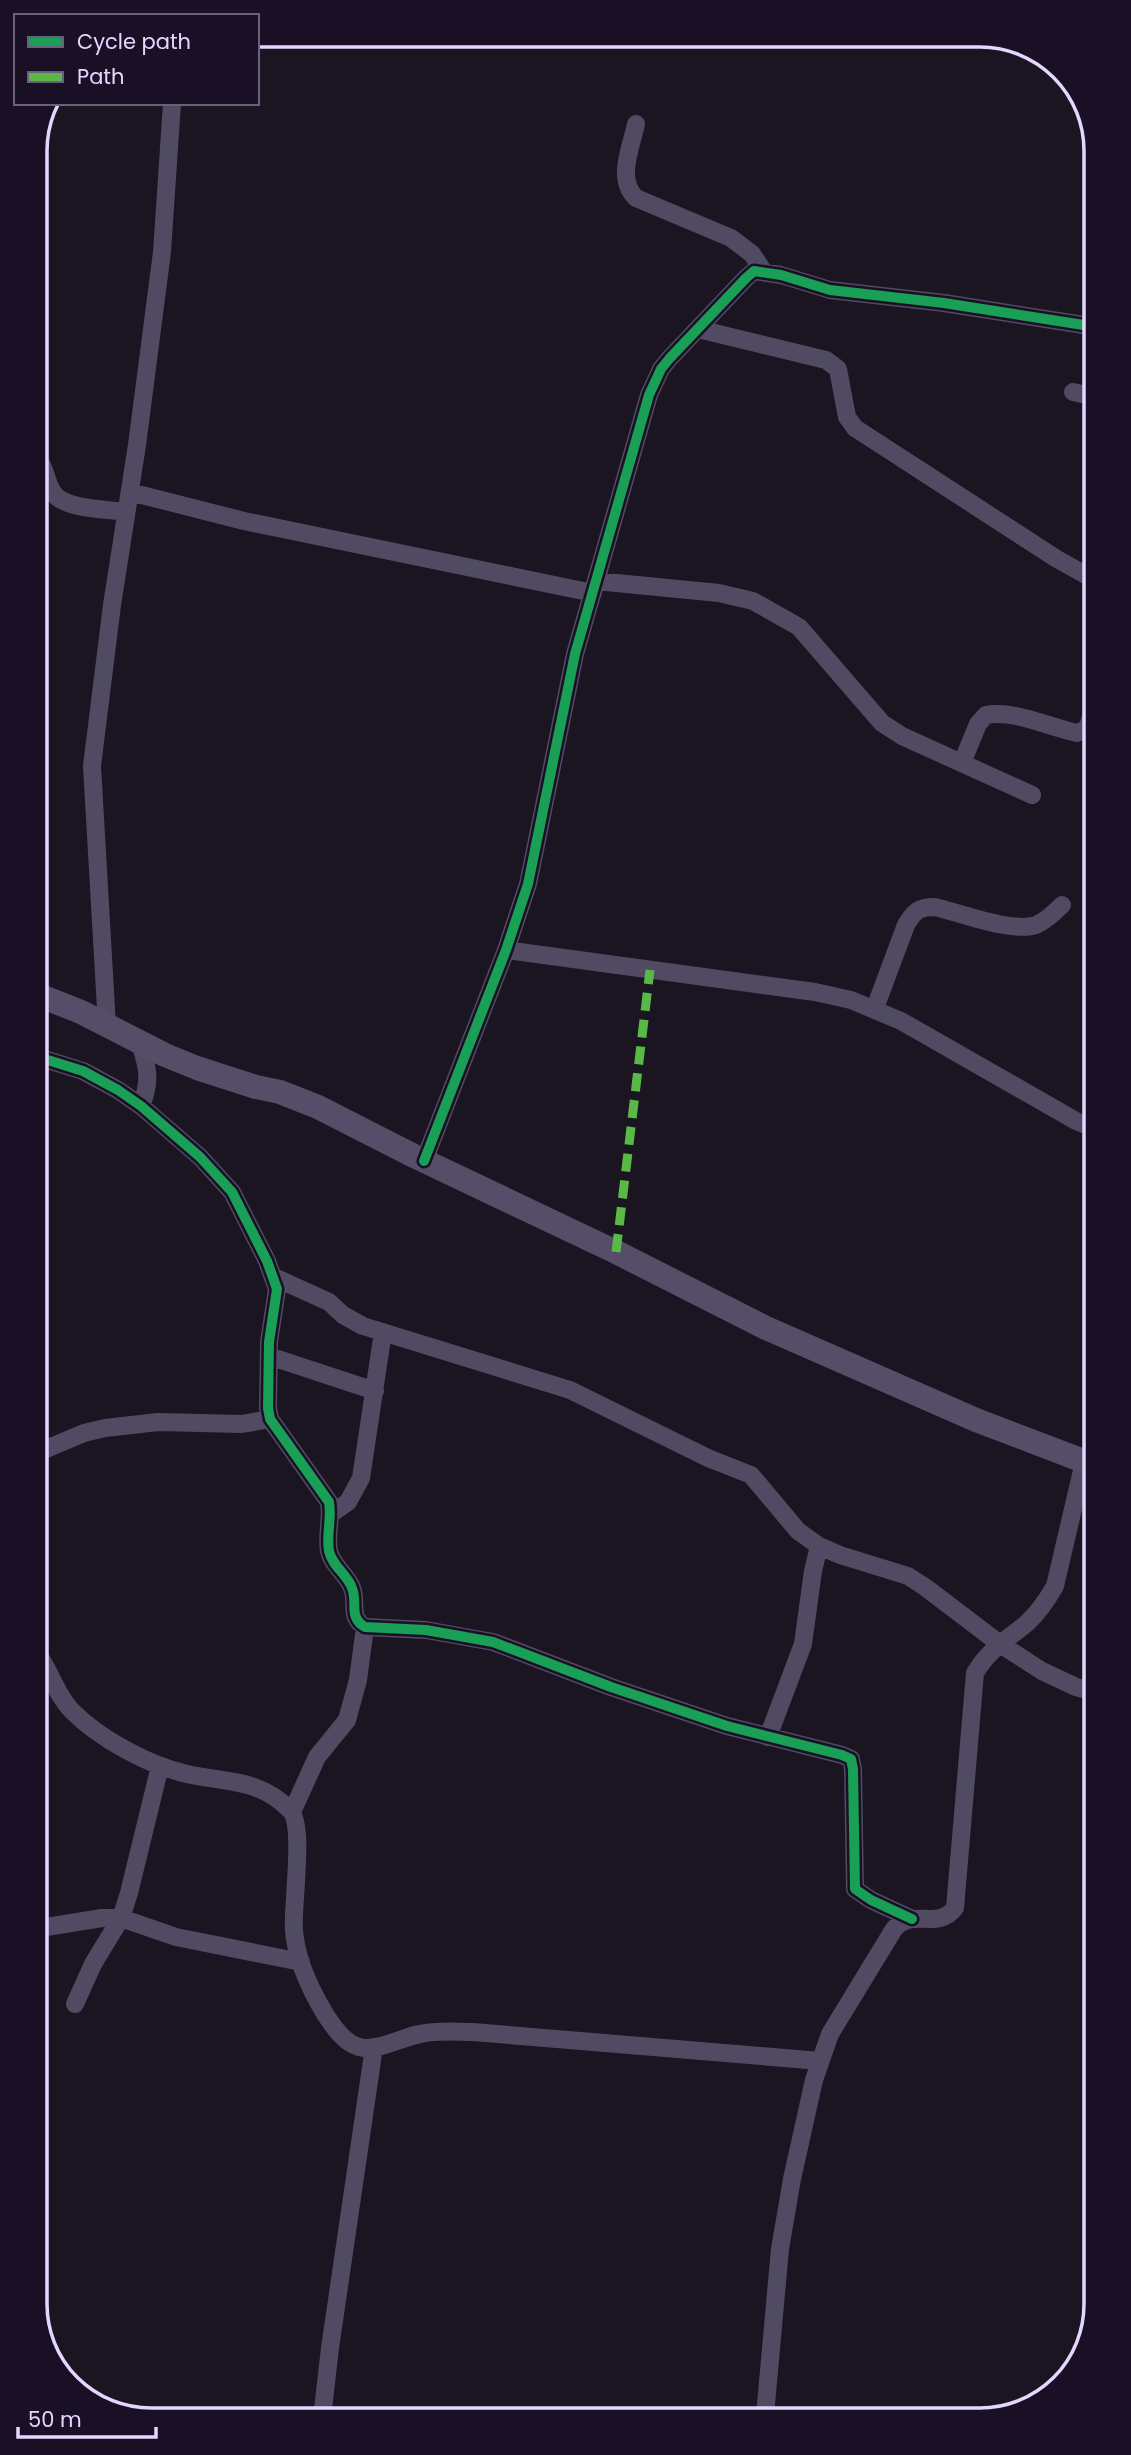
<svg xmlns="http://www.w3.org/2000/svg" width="1131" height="2455" font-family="Poppins,sans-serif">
	<rect width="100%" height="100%" fill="#1a1521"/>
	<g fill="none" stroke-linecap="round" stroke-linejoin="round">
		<path stroke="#504b62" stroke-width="18" d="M636 124C631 148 616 179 636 198L731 238 752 254 764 272
			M698 329 826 360 838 369 847 417 855 428 1057 559 1091 578
			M1073 392 1091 396
			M36 456C46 467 45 479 52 491 62 510 107 509 126 512
			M130 492 244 521 593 593
			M596 581 719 593 753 601 799 627 882 723 902 736 1032 795
			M962 763 978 724 986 715C1016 710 1048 727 1077 733 1087 730 1089 726 1091 716
			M506 950 815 992 851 1000 901 1021 1076 1121 1093 1128
			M875 1008 906 925C914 911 919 907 935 907 960 913 1012 933 1036 925 1046 921 1055 912 1062 905
			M107 1026 92 766 112 605 137 445 162 252 172 103
			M140 1043C148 1068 151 1081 141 1106
			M38 1057 83 1071 118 1090 141 1106 200 1157 232 1192 267 1261 277 1289 269 1342 268 1408 270 1419 329 1502C332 1519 326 1535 329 1551 332 1566 347 1574 352 1588 358 1603 348 1617 365 1627L426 1630 493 1642 611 1687 727 1726 842 1755 851 1759 853 1769 855 1889 871 1900 912 1919
			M424 1161 506 950 528 884 575 654 649 395 661 369 669 359 746 278 754 271 781 275 830 290 944 303 1090 326
			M274 1277 329 1302 343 1315 363 1326 570 1390 708 1458 751 1475 798 1531 819 1546 840 1555 908 1576 925 1587 1000 1644 1042 1671 1076 1687 1094 1692
			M269 1356 375 1391
			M39 1452 84 1433 105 1428 158 1422 242 1424 270 1419
			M331 1514 348 1502 361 1478 383 1332
			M39 1656C51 1673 57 1696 72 1711 100 1739 148 1765 187 1774 227 1783 258 1778 290 1810 305 1825 292 1905 294 1930 296 1960 310 1989 325 2014 333 2026 344 2043 359 2047 377 2052 402 2037 420 2034 438 2030 455 2032 473 2032L820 2061
			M768 1737 803 1644 813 1571 819 1546
			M292 1812 317 1757 347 1720 358 1680 365 1627
			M40 1928 102 1918H121L176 1937 301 1962
			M75 2004 93 1964 121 1918 129 1893 160 1766
			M765 2415 780 2249 792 2179 814 2080 830 2034 894 1929C913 1907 937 1931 955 1908L975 1673C989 1649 1007 1640 1027 1623 1039 1612 1047 1600 1055 1586L1084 1462
			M322 2418 330 2348 374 2047"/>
		<path stroke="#564e68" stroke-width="24" d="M38 995 81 1012 165 1055 197 1068 256 1087 280 1092 318 1107 414 1156 616 1252 766 1328 976 1420 1094 1465"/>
		<path stroke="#58b947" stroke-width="9" stroke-dasharray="18 9" stroke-linecap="butt" d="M616 1252 650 970"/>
		<defs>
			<path id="cycleway" d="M38 1057 83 1071 118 1090 141 1106 200 1157 232 1192 267 1261 277 1289 269 1342 268 1408 270 1419 329 1502C332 1519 326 1535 329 1551 332 1566 347 1574 352 1588 358 1603 348 1617 365 1627L426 1630 493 1642 611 1687 727 1726 842 1755 851 1759 853 1769 855 1889 871 1900 912 1919
				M424 1161 506 950 528 884 575 654 649 395 661 369 669 359 746 278 754 271 781 275 830 290 944 303 1090 326"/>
		</defs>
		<use href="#cycleway" stroke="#191026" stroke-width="15"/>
		<use href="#cycleway" stroke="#1a9f57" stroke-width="10"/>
	</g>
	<path d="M0 0H1131V2455H0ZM151 47H980A104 104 0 0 1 1084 151V2304A104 104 0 0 1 980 2408H151A104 104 0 0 1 47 2304V151A104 104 0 0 1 151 47Z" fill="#191026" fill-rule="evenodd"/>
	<path fill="none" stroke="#e4d6fe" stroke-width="3.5" d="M151 47H980A104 104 0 0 1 1084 151V2304A104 104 0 0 1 980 2408H151A104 104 0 0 1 47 2304V151A104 104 0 0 1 151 47Z"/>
	<rect x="14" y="14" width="245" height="91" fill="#191026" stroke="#6a5f7c" stroke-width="2"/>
	<rect x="28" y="37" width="35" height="10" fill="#1a9f57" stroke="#6a5f7c" stroke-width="2"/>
	<text x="77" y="49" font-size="21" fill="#e4d6fe">Cycle path</text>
	<rect x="28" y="72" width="35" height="10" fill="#58b947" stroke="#6a5f7c" stroke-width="2"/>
	<text x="77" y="84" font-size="21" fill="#e4d6fe">Path</text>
	<path d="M18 2427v10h138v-10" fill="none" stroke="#e4d6fe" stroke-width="3.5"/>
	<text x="28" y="2427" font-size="21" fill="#e4d6fe" stroke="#191026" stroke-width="5" paint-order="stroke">50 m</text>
</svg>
